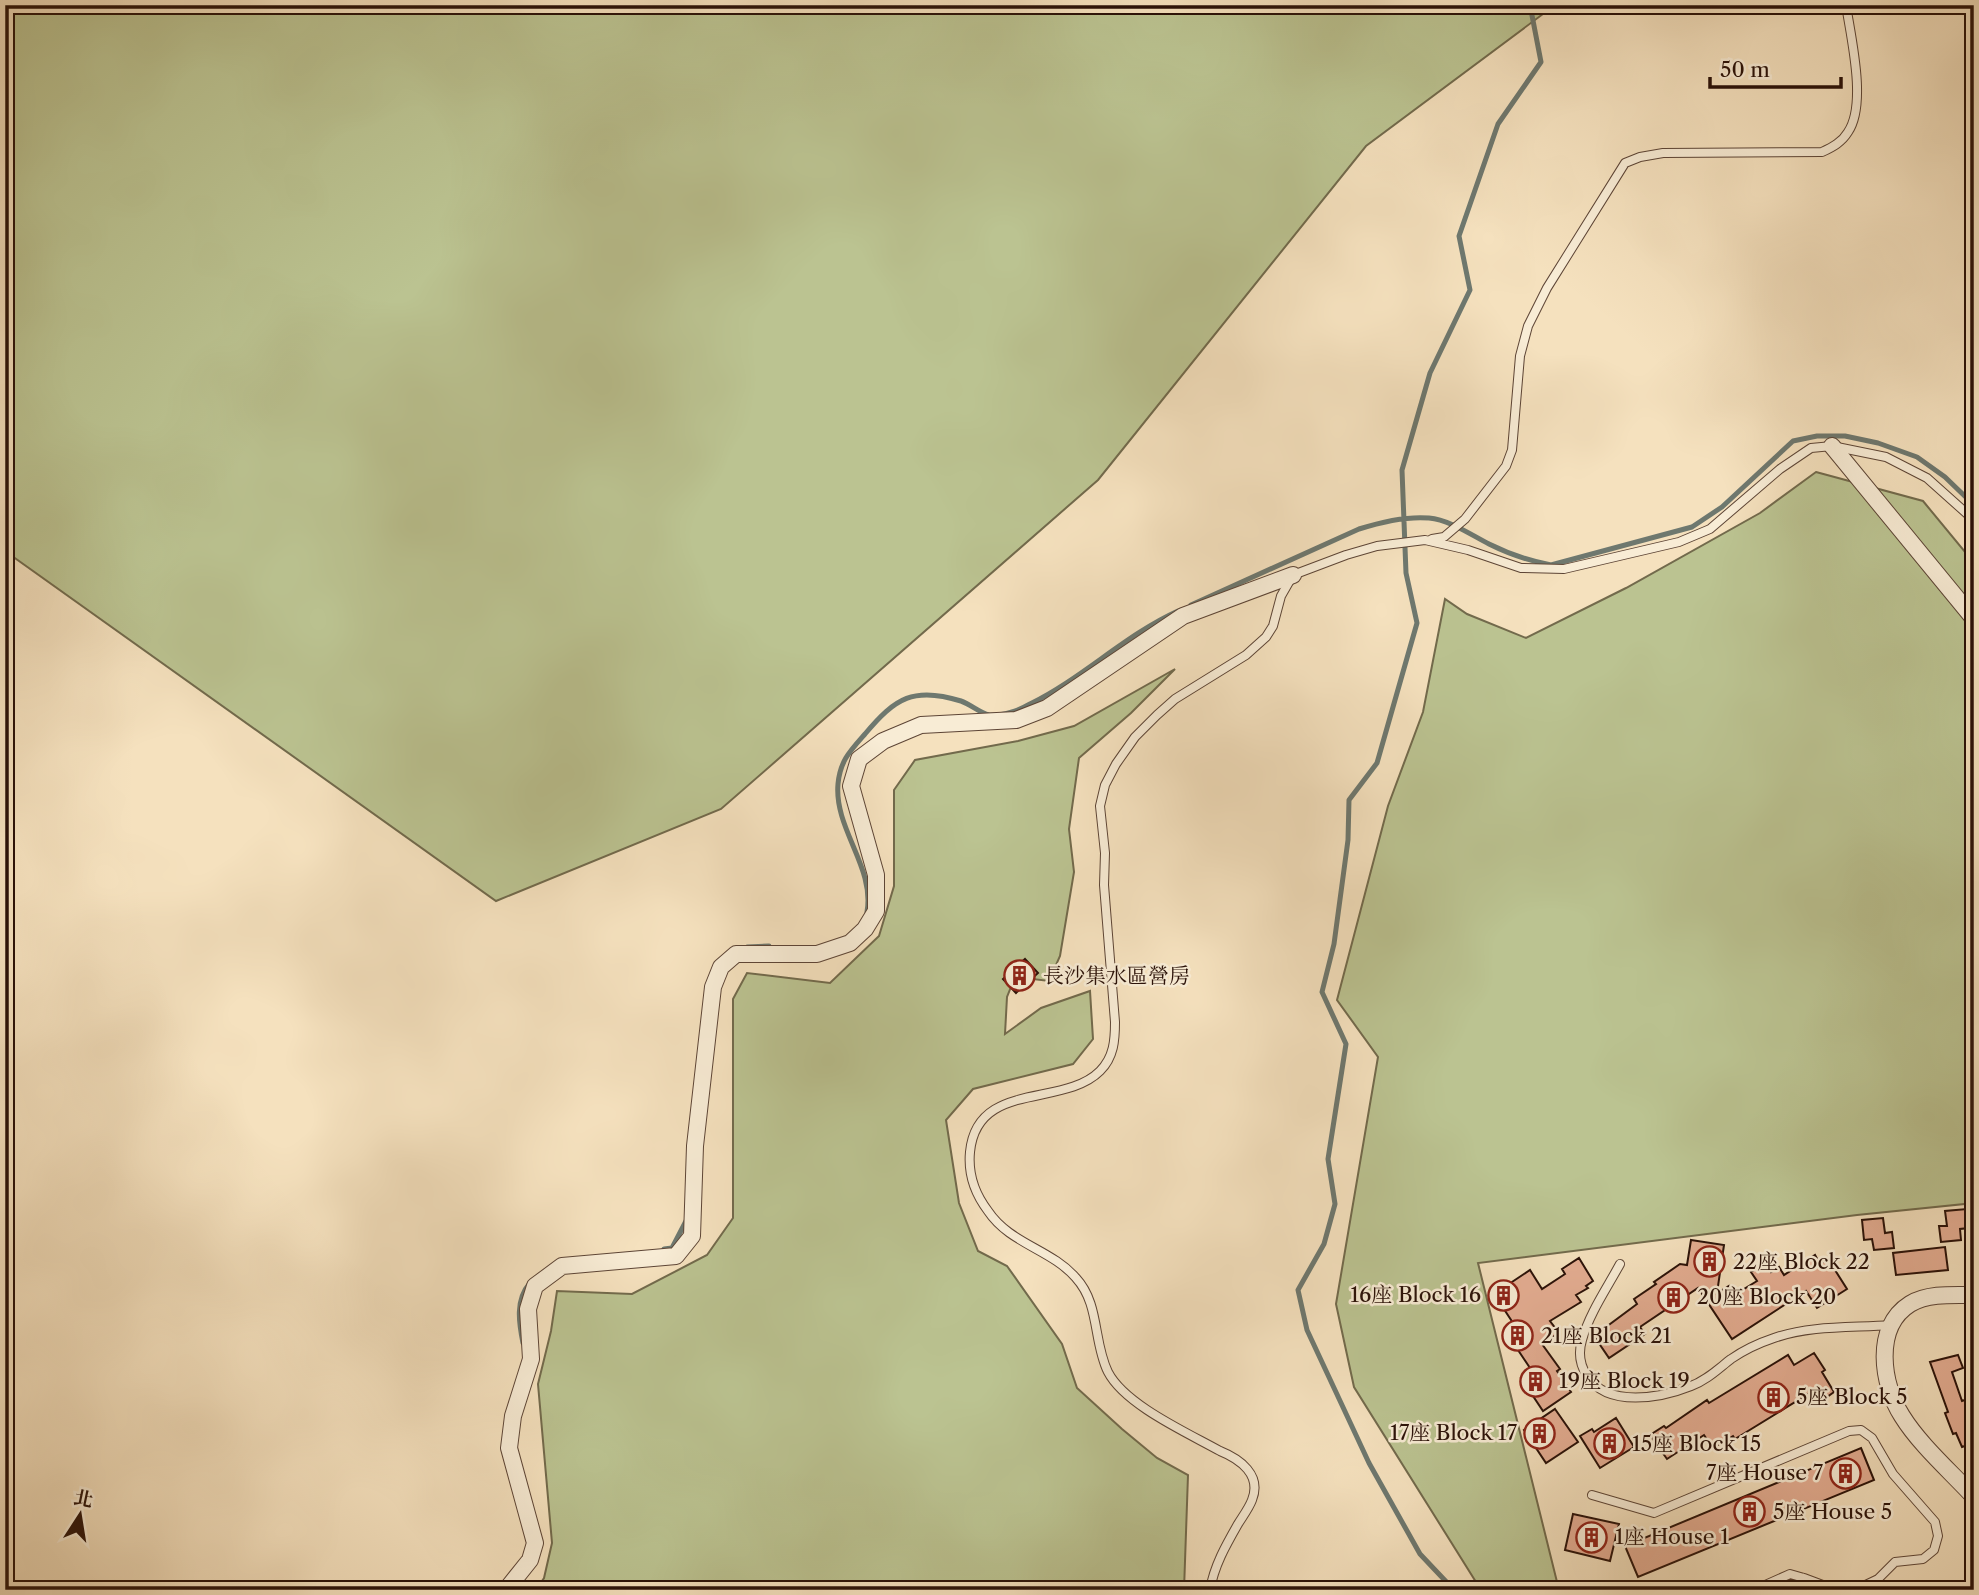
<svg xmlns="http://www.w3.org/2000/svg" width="1979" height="1595" font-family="'Libre Caslon Text','Noto Serif TC',serif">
	<rect width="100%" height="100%" fill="#f5e1be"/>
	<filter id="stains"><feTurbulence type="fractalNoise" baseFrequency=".00286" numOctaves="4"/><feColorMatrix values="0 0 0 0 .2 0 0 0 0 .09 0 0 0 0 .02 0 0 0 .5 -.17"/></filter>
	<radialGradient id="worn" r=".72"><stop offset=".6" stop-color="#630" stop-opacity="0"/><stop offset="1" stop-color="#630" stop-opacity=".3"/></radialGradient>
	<path fill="#bbc391" stroke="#726a4c" stroke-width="2" d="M5 5H1555L1366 146 1098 480 721 809 496 901 5 551Z
		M1816 472 1923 501 1965 552 1974 557V1203L1857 1215 1478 1263 1559 1590H1481L1354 1387 1336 1304 1378 1057 1337 1000 1388 806 1423 712 1445 599 1467 614 1526 638 1626 588 1760 513Z
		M1175 669 1131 713 1079 758 1069 829 1074 872 1060 956 1049 981 1015 977 1007 997 1005 1034 1041 1008 1090 991 1093 1039 1073 1064 973 1089 946 1120 959 1203 978 1251 1007 1266 1062 1344 1077 1388 1122 1429 1157 1458 1188 1475 1184 1590H536L544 1578 552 1543 538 1384 551 1331 557 1291 632 1294 707 1255 733 1218V999L747 973 830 983 879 936 894 886V790L915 760 1018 741 1074 726Z"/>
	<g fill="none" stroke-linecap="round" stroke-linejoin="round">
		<path stroke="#6e786f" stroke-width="5" d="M1191 605 1359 529C1381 522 1406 516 1429 518 1450 520 1471 535 1489 544 1509 554 1530 561 1551 565L1692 527 1722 507 1793 441 1817 436H1845L1878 443 1917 457 1945 477 1974 505
			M867 912C875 867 834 829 838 784 840 761 850 751 865 734 895 698 914 686 961 701 970 704 980 713 989 715 1001 717 1020 710 1030 704 1083 678 1125 635 1178 611
			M747 947 769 946
			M664 1249 672 1248 686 1221
			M523 1343C519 1323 515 1300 530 1283
			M1454 1590 1420 1554 1369 1463 1307 1330 1298 1290 1324 1244 1335 1204 1328 1159 1346 1044 1322 992 1334 944 1348 840 1349 800 1377 763 1417 623 1406 573 1402 470 1430 373 1470 290 1459 236 1498 124 1541 62 1530 5"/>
	</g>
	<path fill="#e4ad92" stroke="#2a1108" stroke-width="2" d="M1025 959 1038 973 1016 993 1003 979Z
		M1967 1209 1969 1228 1960 1229 1961 1240 1941 1242 1939 1226H1947L1945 1211Z
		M1883 1218 1885 1233 1892 1232 1894 1248 1874 1250 1872 1239 1864 1240 1862 1220Z
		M1691 1240 1724 1245 1717 1293 1729 1286 1734 1295 1757 1281 1751 1272 1766 1263 1771 1272 1779 1267 1784 1275 1815 1255 1820 1264 1828 1259 1847 1289 1817 1308 1806 1291 1732 1339 1698 1288 1640 1327 1645 1334 1609 1358 1594 1336 1637 1304 1634 1299 1656 1284 1654 1282 1680 1264 1687 1265Z
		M1945 1247 1948 1270 1896 1275 1893 1253Z
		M1579 1258 1593 1281 1586 1286 1588 1288 1576 1295 1581 1302 1550 1321 1559 1333 1542 1344 1560 1369 1557 1371 1571 1392 1543 1411 1521 1378 1532 1371 1508 1335 1517 1329 1494 1294 1530 1270 1542 1289 1565 1274 1562 1269Z
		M1814 1353 1825 1370 1822 1372 1834 1392 1820 1402 1813 1391 1735 1439 1733 1436 1713 1448 1704 1435 1667 1459 1650 1435 1664 1426 1666 1428 1707 1400 1709 1403 1788 1355 1794 1365Z
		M1958 1355 1963 1368 1952 1372 1962 1401 1974 1397V1443L1962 1447 1956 1433 1953 1434 1945 1413 1948 1412 1930 1362Z
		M1555 1409 1578 1442 1546 1463 1524 1430Z
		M1616 1418 1634 1447 1600 1468 1580 1436 1592 1429 1594 1432Z
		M1861 1448 1874 1480 1638 1577 1625 1546Z
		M1573 1514 1619 1524 1610 1561 1565 1550Z"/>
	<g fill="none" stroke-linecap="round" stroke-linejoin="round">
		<defs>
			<path id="service" d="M1432 539 1444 537 1465 519 1506 466 1512 450 1520 356 1528 326 1547 288 1625 163 1640 157 1663 153 1822 152C1833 147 1842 142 1848 132 1867 104 1851 38 1846 5
				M1620 1264C1607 1288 1589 1314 1582 1340 1578 1353 1580 1365 1587 1376 1608 1408 1661 1398 1691 1386 1707 1380 1718 1369 1731 1359 1744 1350 1759 1343 1774 1338 1811 1325 1853 1328 1891 1325
				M1592 1495 1654 1513 1849 1431 1861 1430 1872 1438 1893 1474 1935 1522 1938 1536 1934 1550 1923 1559 1895 1562 1878 1579 1857 1589 1839 1590
				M1804 1578 1836 1590
				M1210 1590C1214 1566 1226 1545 1238 1524 1243 1516 1249 1508 1252 1500 1262 1475 1240 1459 1220 1451 1188 1433 1125 1405 1108 1372 1093 1342 1100 1304 1076 1278 1051 1249 1010 1244 988 1211 975 1194 968 1173 970 1152 977 1080 1063 1108 1100 1071 1114 1057 1115 1040 1115 1022L1104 885 1105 853 1100 806 1105 785 1116 764 1135 737 1157 715 1175 699 1246 655 1266 637 1273 626 1281 596 1293 575 1346 555 1377 546 1425 540 1468 550 1521 568 1564 569 1679 542 1710 529 1780 469 1811 448 1832 446 1886 457 1927 478 1974 520
				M1754 1590 1790 1574 1804 1578 1805 1590"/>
			<path id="minor" d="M1832 446 1974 619
				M1974 1295C1954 1295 1928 1293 1910 1304 1873 1327 1882 1385 1902 1416 1920 1445 1951 1472 1974 1497
				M506 1590 530 1560 535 1543 509 1448 513 1416 531 1359 528 1309 535 1286 562 1266 676 1256 692 1236 695 1146 713 987 721 967 736 954H817L850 943 865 929 876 911V875L851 786 859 759 883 741 921 725 1016 720 1047 708 1183 616 1293 575"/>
		</defs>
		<use href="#service" stroke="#5d4536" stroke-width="10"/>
		<use href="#minor" stroke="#5d4536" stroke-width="18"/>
		<use href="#service" stroke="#f8ecd5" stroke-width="8"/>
		<use href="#minor" stroke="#f8ecd5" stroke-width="16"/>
	</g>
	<defs>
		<symbol id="building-ring" viewBox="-11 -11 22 22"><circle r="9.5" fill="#f8ecd5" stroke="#8f2418" stroke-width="1.5"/><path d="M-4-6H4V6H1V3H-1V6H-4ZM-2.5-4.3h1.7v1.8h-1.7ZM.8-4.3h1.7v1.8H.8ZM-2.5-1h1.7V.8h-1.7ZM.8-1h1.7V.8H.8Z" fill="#8f2418"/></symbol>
	</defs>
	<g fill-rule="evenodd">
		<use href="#building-ring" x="1002" y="958" width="35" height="35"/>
		<use href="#building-ring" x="1692" y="1244" width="35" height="35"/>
		<use href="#building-ring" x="1486" y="1278" width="35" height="35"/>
		<use href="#building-ring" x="1656" y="1280" width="35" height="35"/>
		<use href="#building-ring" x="1500" y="1318" width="35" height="35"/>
		<use href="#building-ring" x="1518" y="1364" width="35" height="35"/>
		<use href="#building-ring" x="1756" y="1380" width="35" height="35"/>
		<use href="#building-ring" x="1522" y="1416" width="35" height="35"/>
		<use href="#building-ring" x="1592" y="1426" width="35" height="35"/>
		<use href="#building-ring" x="1828" y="1456" width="35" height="35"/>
		<use href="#building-ring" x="1732" y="1494" width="35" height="35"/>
		<use href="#building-ring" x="1574" y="1520" width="35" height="35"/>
	</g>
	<g text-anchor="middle" stroke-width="5" stroke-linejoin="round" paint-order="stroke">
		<g font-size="21" fill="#2a1108" stroke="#f8ecd5" text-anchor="start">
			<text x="1043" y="983">長沙集水區營房</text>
			<text x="1733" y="1269">22座 Block 22</text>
			<text x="1481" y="1302" text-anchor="end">16座 Block 16</text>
			<text x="1697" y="1304">20座 Block 20</text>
			<text x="1541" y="1343">21座 Block 21</text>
			<text x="1559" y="1388">19座 Block 19</text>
			<text x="1796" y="1404">5座 Block 5</text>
			<text x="1517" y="1440" text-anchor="end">17座 Block 17</text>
			<text x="1632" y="1451">15座 Block 15</text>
			<text x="1823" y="1480" text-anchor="end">7座 House 7</text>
			<text x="1773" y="1519">5座 House 5</text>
			<text x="1615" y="1544">1座 House 1</text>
		</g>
	</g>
	<rect width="1979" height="1595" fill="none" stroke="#f5e1be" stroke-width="28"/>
	<rect x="7" y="7" width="1965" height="1581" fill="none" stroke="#2a1108" stroke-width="3.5"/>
	<rect x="14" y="14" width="1951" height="1567" fill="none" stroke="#2a1108" stroke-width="2"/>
	<g transform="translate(80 1515) rotate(12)" stroke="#f8ecd5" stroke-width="5" paint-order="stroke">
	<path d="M0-5L12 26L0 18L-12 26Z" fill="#2a1108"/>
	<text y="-10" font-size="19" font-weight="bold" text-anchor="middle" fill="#2a1108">北</text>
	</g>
	<path d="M1710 77v10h131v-10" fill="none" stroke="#2a1108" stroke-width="3.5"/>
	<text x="1720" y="77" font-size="21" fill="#2a1108" stroke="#f8ecd5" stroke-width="5" paint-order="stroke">50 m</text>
	<rect width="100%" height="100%" filter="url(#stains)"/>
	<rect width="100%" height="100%" fill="url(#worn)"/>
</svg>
